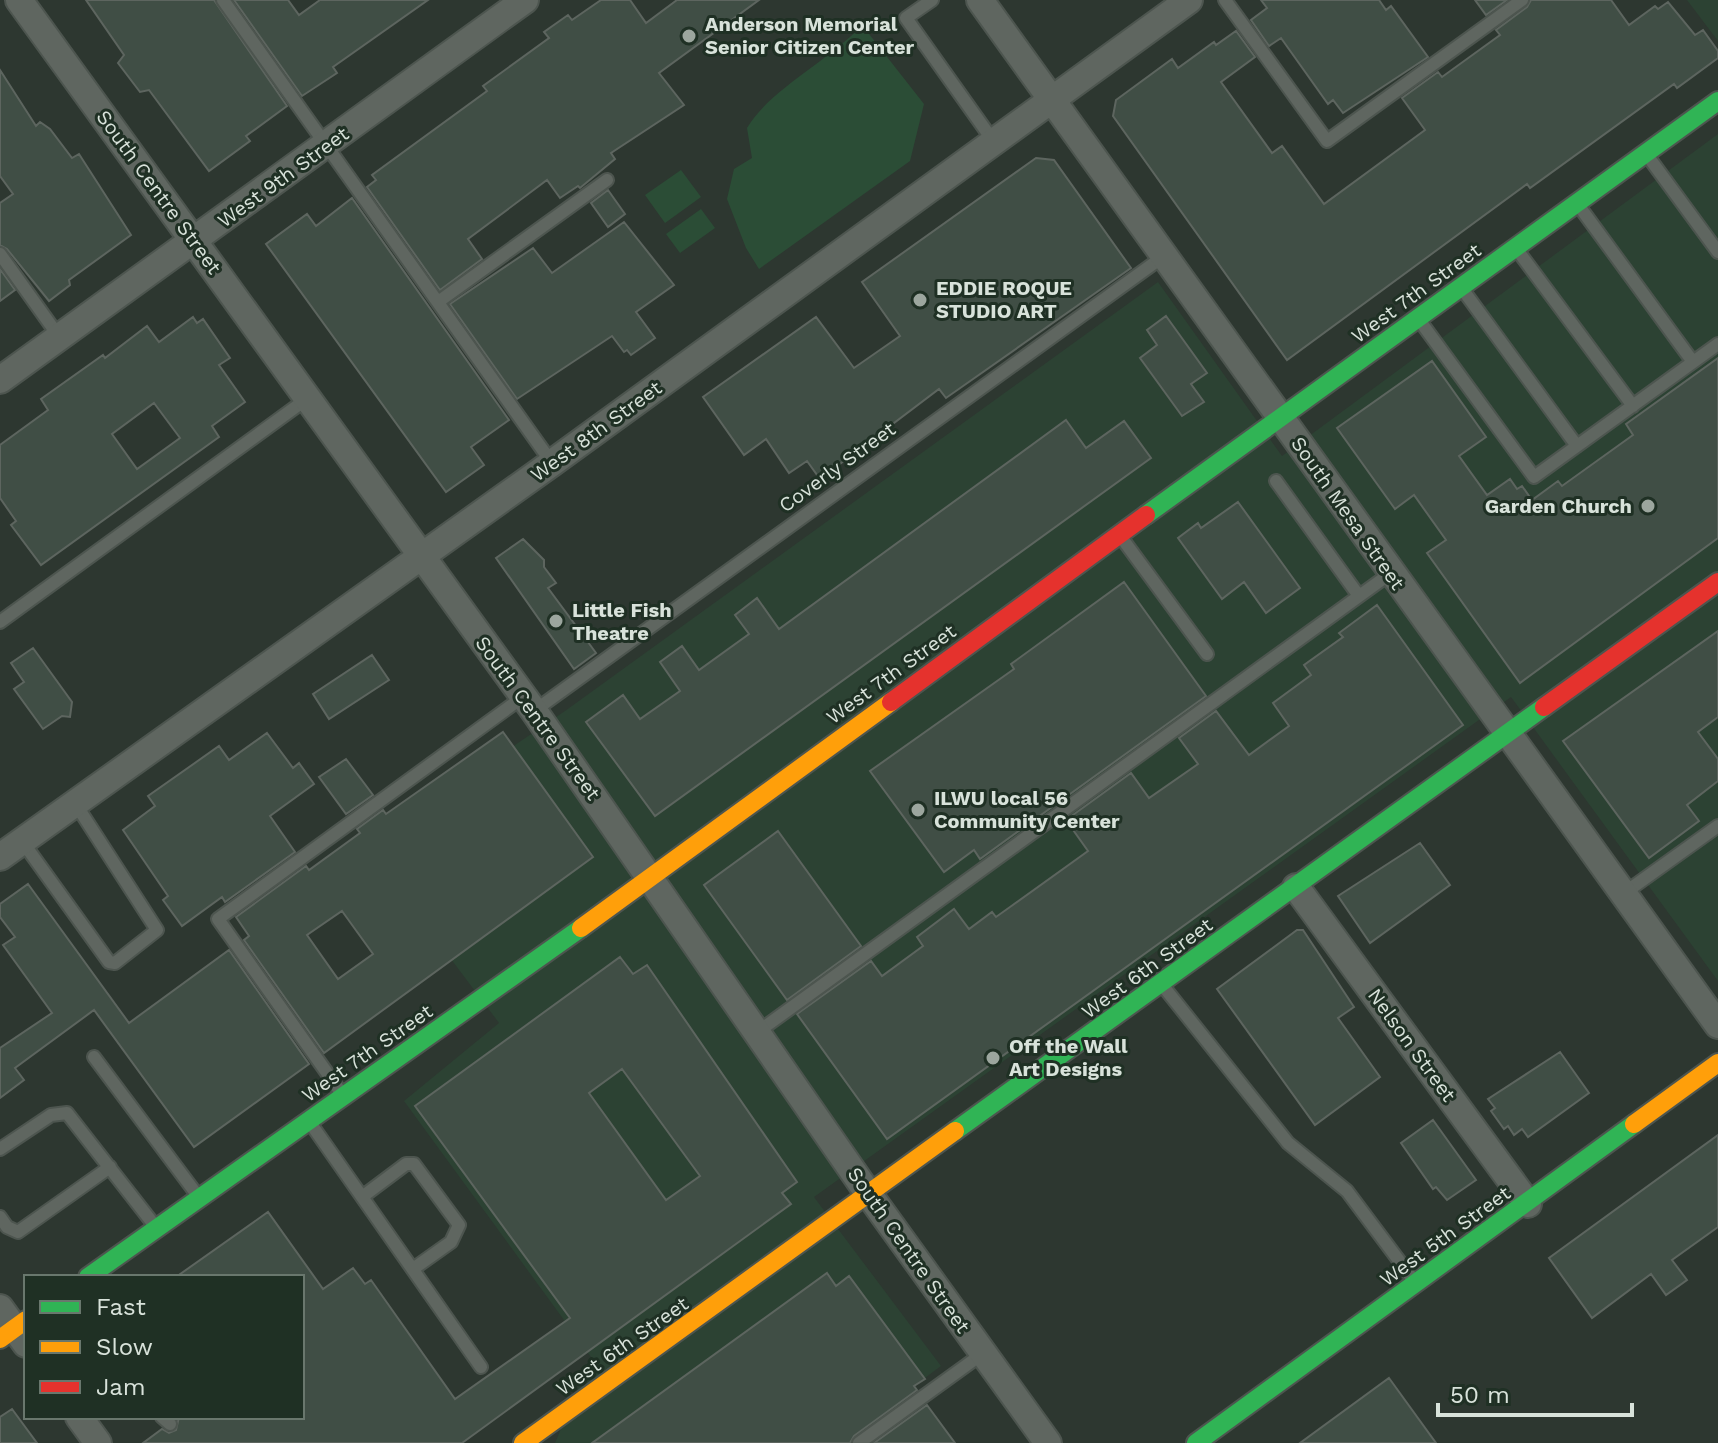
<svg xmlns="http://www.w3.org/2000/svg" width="1718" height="1443" font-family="'Work Sans',sans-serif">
	<rect width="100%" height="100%" fill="#2d3730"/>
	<path fill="#2c4233" d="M1687 0H1718V41Z
		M1718 134V981L1511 697 814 1197 941 1366 837 1443H555L591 1357 404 1101 499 1023 366 846 565 711 1158 282 1282 456Z"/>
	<path fill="#2b4d36" d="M862 25 924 104 910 161 759 269 746 248 727 199 734 169 752 158 747 128C770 89 828 62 862 25Z
		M681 170 701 197 665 223 645 195Z
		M701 209 715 228 680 253 666 234Z"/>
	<path fill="#404e45" stroke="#5d655f" stroke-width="2" fill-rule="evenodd" d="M86 0H214L287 106 246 136 250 141 209 171 149 90 140 92 118 63 124 55Z
		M234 0H288L299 15 320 0H428L333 67 337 73 302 96Z
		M601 0H630L646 23 677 0H759L659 73 684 105 611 153 615 159 580 188 578 186 560 198 547 180 468 239 482 259 440 290 367 187 376 180 372 175 487 91 483 86 549 38 544 32 568 15 572 20Z
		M1261 0H1379L1386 10 1391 6 1428 57 1343 113 1333 100 1328 104 1281 38 1269 46 1251 20 1267 8Z
		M1475 0H1507L1486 15Z
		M1531 0H1611L1629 25 1655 6 1658 9 1668 2 1695 35 1703 30 1718 51V58L1677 88 1674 84 1530 188 1527 184 1287 360 1113 116 1116 100 1172 59 1178 68 1214 42 1216 45 1236 31 1255 57 1221 82 1272 153 1282 146 1324 204 1425 130 1402 98 1438 72 1442 77 1500 35 1496 30 1527 7Z
		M0 70 36 126 40 122 50 129 72 158 79 154 131 235 69 280 70 285 49 301 7 249 0 245V203L13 194 0 176Z
		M1036 158 1054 160 1131 268 946 398 939 389 820 479 807 461 789 473 766 439 744 455 703 397 816 317 854 368 900 336 862 282Z
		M608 190 625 214 608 227 591 203Z
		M352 198 509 420 471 447 484 465 446 492 266 244 307 214 316 226Z
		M624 222 674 285 636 312 655 338 631 355 627 350 624 352 612 336 517 399 450 304 533 248 552 273Z
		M0 269 15 290 0 301Z
		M1166 316 1207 373 1191 384 1204 402 1182 416 1140 358 1157 345 1147 330Z
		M193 317 197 323 203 319 230 358 219 365 245 402 212 426 219 437 41 565 11 525 16 521 0 498V445L48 410 41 399 103 355 105 358 147 326 159 342ZM154 403 180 438 137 469 112 434Z
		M1718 358V538L1520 683 1427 553 1446 540 1414 495 1395 509 1337 428 1432 361 1486 437 1459 456 1487 495 1510 479 1517 489 1522 486 1532 500 1558 481 1562 486 1633 435 1626 424Z
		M1066 420 1086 448 1124 421 1151 458 655 816 586 722 623 695 640 719 680 691 660 662 682 646 699 670 749 634 735 615 757 598 779 629Z
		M1238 502 1300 588 1266 613 1244 582 1222 599 1178 538 1198 523 1201 528Z
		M523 539 544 560V567L556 583 548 588 596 653 574 669 496 558Z
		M1124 582 1206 696 980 859 974 850 944 872 870 771 1014 669 1011 664Z
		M1377 605 1463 725 887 1139 797 1014 871 961 882 976 923 946 917 937 954 909 969 929 992 912 996 917 1010 907 1088 851 1066 820 1131 773 1149 798 1198 764 1179 738 1216 711 1249 755 1289 726 1273 703 1311 675 1304 665 1343 637 1339 633Z
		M1718 631V717L1698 732 1718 759V781L1687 805 1699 821 1649 858 1563 741Z
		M33 648 72 702 70 717 62 716 43 729 14 689 24 682 11 663Z
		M372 655 389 680 329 719 313 694Z
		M503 732 593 857 324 1053 244 940 249 936 236 917 306 866 309 870 360 833 357 829 383 810 386 814ZM342 911 373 954 338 979 307 935Z
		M267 733 293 768 299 763 314 784 270 816 295 852 225 902 222 897 182 926 163 900 168 896 123 830 155 806 148 796 219 746 229 760Z
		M346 759 373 795 346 814 319 777Z
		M778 831 861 946 787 1000 704 885Z
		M1420 843 1450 885 1370 943 1338 896Z
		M28 884 129 1023 229 950 309 1064 194 1147 94 1010 15 1068 24 1080 0 1098V1048L52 1013 3 945 15 937 0 917V904Z
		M1297 930H1303L1354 1007 1338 1018 1380 1077 1315 1125 1217 989Z
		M620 957 633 974 647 965 797 1182 782 1193 791 1204 462 1443H143L162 1429 169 1433 176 1430 179 1417H302V1277H176L268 1212 323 1289 353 1268 365 1284 371 1280 455 1399 570 1318 415 1106ZM622 1069 700 1176 666 1200 589 1093Z
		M1560 1052 1589 1093 1528 1137 1522 1129 1514 1135 1508 1126 1504 1129 1491 1111 1495 1108 1488 1099Z
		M1433 1120 1476 1180 1447 1200 1436 1187 1433 1189 1401 1143Z
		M1718 1135V1227L1672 1260 1687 1280 1666 1295 1651 1274 1592 1318 1549 1258Z
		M827 1273 836 1286 849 1276 925 1379 914 1386 917 1390 854 1436 850 1443H592Z
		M1389 1378 1436 1443H1300Z
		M927 1405 955 1443H874Z
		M12 1409 37 1443H0V1417Z"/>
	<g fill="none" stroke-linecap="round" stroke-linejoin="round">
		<defs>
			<path id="lane" d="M223 0 552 463
				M932 0 906 18 994 142
				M1225 0 1327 141 1522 0
				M1647 155 1718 252
				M1579 206 1693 362
				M1518 251 1633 406
				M0 254 60 338
				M1463 290 1577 446
				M438 302 607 180
				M1420 321 1534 477 1718 344
				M1276 481 1359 596
				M1121 537 1207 654
				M0 622 308 398
				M534 711 1164 256
				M22 841 109 962 115 963 157 930 75 803
				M1623 894 1718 826
				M1163 986 1288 1143 1347 1191 1415 1282
				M759 1031 1391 573
				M94 1057 198 1196
				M342 1094 218 919 523 697
				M311 1124 481 1367
				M0 1149 51 1115 67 1113 155 1226
				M362 1197 406 1164H414L459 1225 451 1242 413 1269
				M0 1217 7 1227 18 1232 110 1167
				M162 1417 170 1424
				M859 1443 982 1354"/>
			<path id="street" d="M19 0 534 711 870 1196 1048 1443
				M980 0 1718 1025
				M0 380 525 0
				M0 857 552 463 1189 0
				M1296 887 1528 1204
				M0 1308 26 1344
				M79 1417 98 1443"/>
			<path id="fast" d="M1146 515 1718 101
				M955 1131 1544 707
				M88 1277 581 928
				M1196 1443 1634 1124"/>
			<path id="slow" d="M581 928 891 702
				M1634 1124 1718 1063
				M0 1339 26 1320
				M523 1443 955 1131"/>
			<path id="jam" d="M891 702 1146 515
				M1544 707 1718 582"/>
		</defs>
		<use href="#lane" stroke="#4d554f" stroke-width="16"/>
		<use href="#street" stroke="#4d554f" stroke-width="30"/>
		<use href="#fast" stroke="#4d554f" stroke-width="22"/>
		<use href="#slow" stroke="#4d554f" stroke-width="22"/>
		<use href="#jam" stroke="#4d554f" stroke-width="22"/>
		<use href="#lane" stroke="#5f6660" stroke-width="12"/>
		<use href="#street" stroke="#5f6660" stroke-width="26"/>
		<use href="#fast" stroke="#30b455" stroke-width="18"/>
		<use href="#slow" stroke="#ff9f0a" stroke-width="18"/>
		<use href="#jam" stroke="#e5322d" stroke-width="18"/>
	</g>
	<g fill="#9ca69e" stroke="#1f3024" stroke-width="3">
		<circle cx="689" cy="36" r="8"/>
		<circle cx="920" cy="300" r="8"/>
		<circle cx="1648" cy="506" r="8"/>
		<circle cx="556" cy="621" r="8"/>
		<circle cx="918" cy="810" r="8"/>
		<circle cx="993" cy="1058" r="8"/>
	</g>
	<g text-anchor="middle" stroke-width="6" stroke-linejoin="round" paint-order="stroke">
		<g font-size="20" font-weight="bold" fill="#d8e2da" stroke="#1f3024" text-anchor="start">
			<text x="705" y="31">Anderson Memorial<tspan x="705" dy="23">Senior Citizen Center</tspan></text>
			<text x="936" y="295">EDDIE ROQUE<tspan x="936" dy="23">STUDIO ART</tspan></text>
			<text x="1632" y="513" text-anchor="end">Garden Church</text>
			<text x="572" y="617">Little Fish<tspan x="572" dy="23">Theatre</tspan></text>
			<text x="934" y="805">ILWU local 56<tspan x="934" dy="23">Community Center</tspan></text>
			<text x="1009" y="1053">Off the Wall<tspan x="1009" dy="23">Art Designs</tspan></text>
		</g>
		<g font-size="20" fill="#d8e2da" stroke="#1f3024">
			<text transform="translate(283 177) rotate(-36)" y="7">West 9th Street</text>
			<text transform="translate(159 192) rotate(54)" y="7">South Centre Street</text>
			<text transform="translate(1416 293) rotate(-36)" y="7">West 7th Street</text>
			<text transform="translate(596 431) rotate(-36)" y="7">West 8th Street</text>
			<text transform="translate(837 467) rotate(-36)" y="7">Coverly Street</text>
			<text transform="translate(1348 513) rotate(55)" y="7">South Mesa Street</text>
			<text transform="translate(891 674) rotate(-36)" y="7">West 7th Street</text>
			<text transform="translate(538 718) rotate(54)" y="7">South Centre Street</text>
			<text transform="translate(1147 968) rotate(-36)" y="7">West 6th Street</text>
			<text transform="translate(1412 1045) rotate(54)" y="7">Nelson Street</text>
			<text transform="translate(367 1053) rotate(-35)" y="7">West 7th Street</text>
			<text transform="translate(1445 1236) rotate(-36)" y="7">West 5th Street</text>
			<text transform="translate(909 1250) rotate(55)" y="7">South Centre Street</text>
			<text transform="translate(622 1346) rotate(-35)" y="7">West 6th Street</text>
		</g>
	</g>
	<rect x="24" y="1275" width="280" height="144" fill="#1f3024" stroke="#69776d" stroke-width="2"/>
	<rect x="40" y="1301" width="40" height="12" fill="#30b455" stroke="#69776d" stroke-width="2"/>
	<text x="96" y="1315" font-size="24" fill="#d8e2da">Fast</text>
	<rect x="40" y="1341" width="40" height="12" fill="#ff9f0a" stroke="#69776d" stroke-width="2"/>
	<text x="96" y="1355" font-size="24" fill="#d8e2da">Slow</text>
	<rect x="40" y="1381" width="40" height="12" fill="#e5322d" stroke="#69776d" stroke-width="2"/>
	<text x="96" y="1395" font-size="24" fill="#d8e2da">Jam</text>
	<path d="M1438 1403v12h194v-12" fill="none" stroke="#d8e2da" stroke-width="4"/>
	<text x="1450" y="1403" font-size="24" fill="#d8e2da" stroke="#1f3024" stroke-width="6" paint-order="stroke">50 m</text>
</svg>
